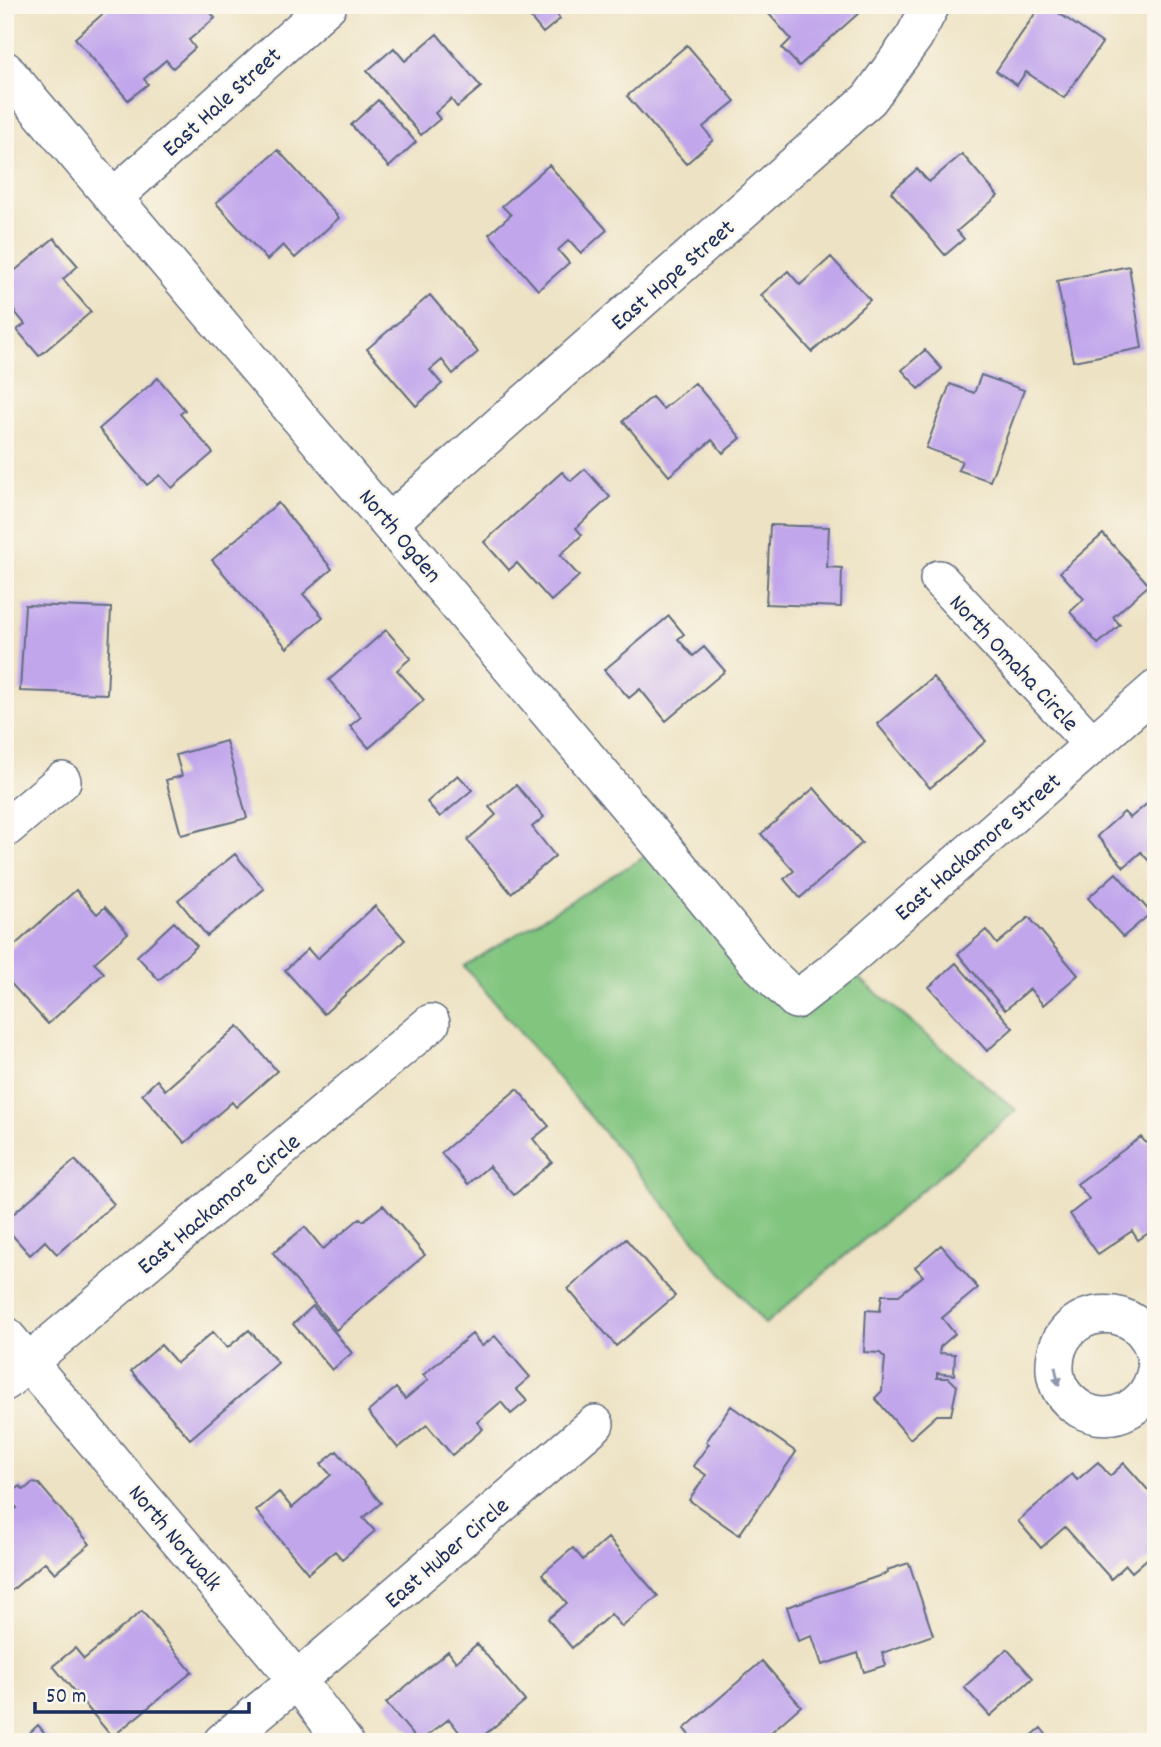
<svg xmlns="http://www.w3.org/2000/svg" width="1161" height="1747" font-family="Dekko,sans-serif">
	<rect width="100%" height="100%" fill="#fbf7ec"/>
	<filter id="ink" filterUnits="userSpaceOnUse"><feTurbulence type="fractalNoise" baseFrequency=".0143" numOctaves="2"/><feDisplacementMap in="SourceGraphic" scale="14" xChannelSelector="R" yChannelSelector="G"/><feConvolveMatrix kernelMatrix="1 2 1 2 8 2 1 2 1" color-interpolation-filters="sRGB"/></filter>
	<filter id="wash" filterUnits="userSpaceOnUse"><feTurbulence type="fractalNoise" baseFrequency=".00686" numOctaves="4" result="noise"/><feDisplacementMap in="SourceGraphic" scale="28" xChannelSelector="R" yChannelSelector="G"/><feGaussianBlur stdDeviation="1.57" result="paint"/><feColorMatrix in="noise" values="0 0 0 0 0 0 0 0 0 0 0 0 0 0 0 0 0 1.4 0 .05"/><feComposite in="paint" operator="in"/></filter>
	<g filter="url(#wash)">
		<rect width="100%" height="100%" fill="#ede2c3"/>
		<path fill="#81c57f" stroke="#4e7a6e" stroke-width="2" d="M662 846 796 1000 842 964 1016 1110 765 1324 464 966Z"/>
		<g id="blocks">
			<path fill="#c1a6ec" d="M113 5H205L215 18 189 40 195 48 173 68 166 60 144 79 148 84 128 100 75 38Z
				M520 5H562L555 11 560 19 543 33Z
				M761 5H852L859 13 799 66 782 48 791 39Z
				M1041 5H1047L1102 43 1064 98 1026 72 1017 85 996 71Z
				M437 34 481 87 457 107 451 99 435 113 440 119 421 135 367 71 394 48 405 61Z
				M687 45 735 101 703 127 713 140 686 164 627 96Z
				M378 100 416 142 389 167 351 125Z
				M278 150 339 218 295 258 283 245 267 260 216 203Z
				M962 154 998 196 957 231 964 239 945 255 891 192 917 169 929 182Z
				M549 165 607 230 581 253 569 240 558 250 569 263 538 290 489 234 511 215 502 206Z
				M54 238 78 266 63 279 91 312 39 356 17 330 25 324 5 300V279Z
				M831 257 870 300 812 352 761 295 788 271 800 285Z
				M1129 266 1142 348 1073 361 1057 281Z
				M430 295 478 352 453 374 442 360 430 370 442 384 416 406 367 349Z
				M925 350 942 369 919 389 902 370Z
				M981 375 1024 390 990 481 958 470 962 461 926 448 950 384 974 393Z
				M158 378 185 410 180 414 213 453 172 488 160 475 147 485 99 429Z
				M695 383 741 438 723 453 712 440 669 476 623 421 652 397 663 409Z
				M585 469 610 497 576 528 582 535 560 555 579 576 551 601 517 563 509 570 484 542 562 472 571 481Z
				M278 503 332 569 303 594 323 617 287 648 212 560Z
				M770 525 829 527 827 567 842 568 841 607 766 604Z
				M1103 534 1149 585 1113 617 1120 625 1098 644 1070 612 1084 599 1060 572Z
				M25 605 111 608 107 694 20 691Z
				M669 616 684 634 678 639 693 656 704 647 725 671 666 721 640 689 629 698 604 670Z
				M386 630 411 658 397 670 424 700 369 748 350 726 361 717 329 680Z
				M933 677 986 741 930 788 877 724Z
				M226 741 247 818 181 835 166 780 182 776 176 755Z
				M458 775 472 790 440 817 427 802Z
				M516 785 544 817 532 827 555 856 511 893 467 840 496 815 489 807Z
				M1156 786V869L1141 852 1124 867 1097 836 1124 812 1130 818 1155 797 1150 791Z
				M814 788 862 843 800 898 784 879 794 871 761 834Z
				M235 854 264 889 207 936 178 900Z
				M1116 873 1151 913 1123 937 1088 898Z
				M76 890 97 914 105 907 128 933 94 963 104 973 48 1024 5 977V954Z
				M375 906 405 940 324 1014 285 970 308 949 317 959Z
				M1029 917 1078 975 1043 1005 1030 989 1005 1010 958 954 986 930 997 944Z
				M174 922 197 946 159 980 137 956Z
				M956 963 1013 1028 987 1051 929 987Z
				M238 1026 277 1071 236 1107 232 1102 185 1143 142 1094 157 1080 165 1090Z
				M517 1089 549 1126 533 1139 552 1162 514 1195 489 1166 468 1184 441 1153Z
				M1156 1136V1228L1138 1240 1132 1231 1098 1254 1070 1214 1089 1199 1077 1184 1141 1137 1146 1143Z
				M75 1160 114 1204 57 1254 45 1241 30 1255 5 1227V1221Z
				M383 1205 425 1255 336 1330 273 1253 305 1227 323 1249 360 1218 363 1221Z
				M626 1239 675 1296 616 1346 568 1289Z
				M941 1245 978 1288 942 1318 955 1334 940 1347 939 1353 955 1354 954 1375 937 1373V1378H949L957 1386 951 1415H937L910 1439 875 1398 882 1391 885 1358 880 1353 864 1352 866 1310 880 1311 882 1295H899L923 1276 915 1267Z
				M313 1306 352 1353 332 1370 293 1324Z
				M249 1330 278 1363 190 1439 131 1371 161 1345 177 1363 213 1332 227 1348Z
				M472 1334 482 1346 495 1336 530 1377 516 1389 527 1401 511 1414 501 1402 477 1422 483 1429 452 1455 427 1425 398 1448 368 1412 396 1388 405 1399 428 1380 423 1375Z
				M731 1406 796 1452 739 1535 689 1500 706 1475 693 1466 709 1444 706 1442Z
				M337 1451 381 1503 363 1518 375 1531 342 1559 335 1551 308 1573 256 1511 279 1492 292 1508 331 1475 321 1464Z
				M1098 1462 1110 1476 1124 1463 1156 1499V1551L1132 1572 1126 1565 1111 1579 1065 1527 1041 1548 1018 1521 1072 1474 1077 1480Z
				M32 1483 39 1484 90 1544 55 1573 45 1562 5 1596V1505L12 1512 17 1508 7 1497 20 1486 24 1490Z
				M608 1538 658 1596 622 1627 611 1614 572 1648 548 1619 567 1603 542 1574 573 1548 583 1560Z
				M909 1563 933 1635 882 1653 886 1665 864 1672 858 1653 822 1665 812 1636 798 1641 787 1607 888 1573 887 1570Z
				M142 1611 192 1672 112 1737 53 1666 75 1648 84 1659Z
				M477 1644 525 1701 476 1742H467L449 1719 419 1742 386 1703 448 1651 456 1662Z
				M1007 1649 1033 1678 990 1716 964 1687Z
				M762 1661 801 1706 760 1742H695L684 1729Z
				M38 1725 52 1742H20Z
				M1041 1728 1052 1742H1024Z"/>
		</g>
	</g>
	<g filter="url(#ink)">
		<use href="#blocks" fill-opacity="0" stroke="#646e81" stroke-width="2"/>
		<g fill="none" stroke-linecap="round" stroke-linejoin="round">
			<defs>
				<path id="minor" d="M5 70 662 846 757 962 796 1000 842 964 1156 689
					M114 197 328 5
					M390 522 869 99 914 37 931 5
					M939 579 1092 744
					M5 829 62 781
					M5 1335 297 1680 344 1742
					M1156 1360C1145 1293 1052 1303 1055 1370 1056 1387 1066 1400 1080 1409 1113 1428 1150 1405 1156 1370
					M5 1382 431 1023
					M222 1742 297 1680 595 1424"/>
			</defs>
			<use href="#minor" stroke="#646e81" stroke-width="40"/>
			<use href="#minor" stroke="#fff" stroke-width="37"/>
		</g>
		<defs><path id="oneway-solid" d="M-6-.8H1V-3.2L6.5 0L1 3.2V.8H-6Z" transform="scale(1.75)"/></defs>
		<use fill="#8d97ae" href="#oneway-solid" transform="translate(1057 1376) rotate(78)"/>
	</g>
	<g text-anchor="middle" stroke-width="5" stroke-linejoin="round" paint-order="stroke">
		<g font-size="24" fill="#1b2f5e" stroke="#fbf7ec">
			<text transform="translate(221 101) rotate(-42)" y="8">East Hale Street</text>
			<text transform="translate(672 274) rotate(-41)" y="8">East Hope Street</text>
			<text transform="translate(401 535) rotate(50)" y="8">North Ogden</text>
			<text transform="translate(1015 662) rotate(47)" y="8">North Omaha Circle</text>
			<text transform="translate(977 846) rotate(-41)" y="8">East Hackamore Street</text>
			<text transform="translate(218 1203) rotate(-40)" y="8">East Hackamore Circle</text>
			<text transform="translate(176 1537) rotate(50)" y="8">North Norwalk</text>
			<text transform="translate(446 1552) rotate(-41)" y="8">East Huber Circle</text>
		</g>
	</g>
	<rect width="1161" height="1747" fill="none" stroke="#fbf7ec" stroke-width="28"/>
	<path d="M35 1702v10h214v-10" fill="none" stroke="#1b2f5e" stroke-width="3.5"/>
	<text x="46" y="1702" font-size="21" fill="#1b2f5e" stroke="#fbf7ec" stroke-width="5" paint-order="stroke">50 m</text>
</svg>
